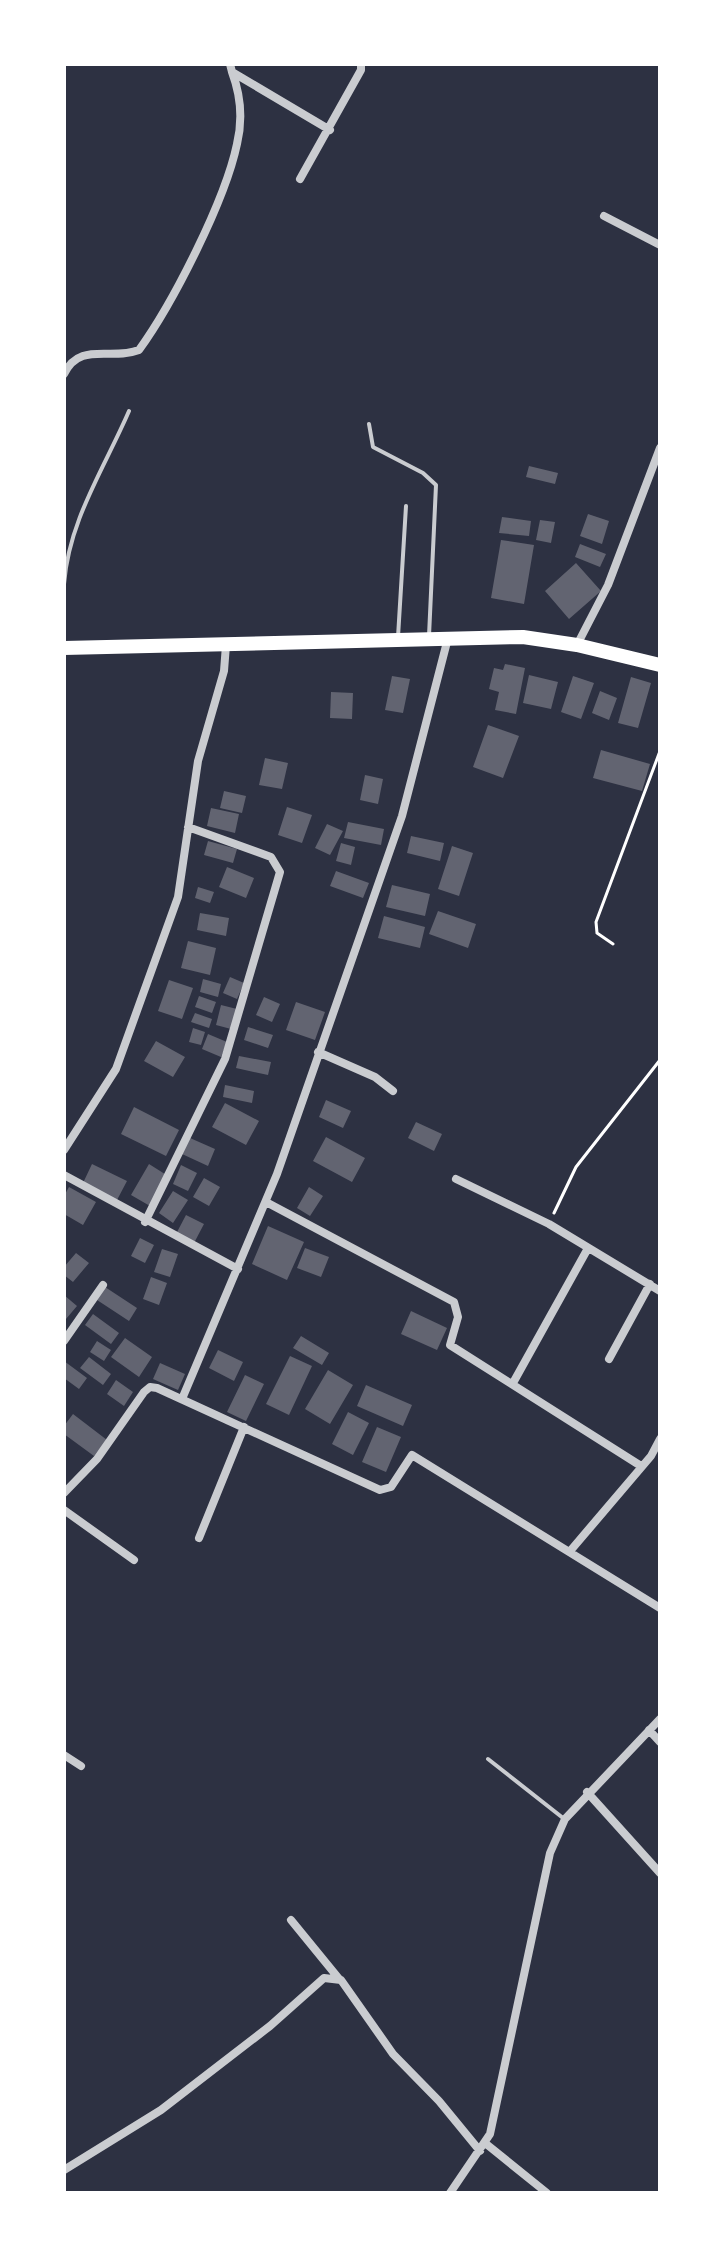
<svg xmlns="http://www.w3.org/2000/svg" width="724" height="2257" font-family="Lora,serif">
	<rect width="100%" height="100%" fill="#2d3142"/>
	<path fill="#626471" d="M529 466 558 473 555 484 526 477Z
		M588 514 609 521 602 544 580 536Z
		M502 517 531 521 529 536 499 533Z
		M540 520 555 522 551 543 536 540Z
		M501 540 534 545 524 604 491 598Z
		M580 544 606 554 600 567 575 557Z
		M576 563 601 591 569 619 545 591Z
		M505 664 525 668 516 714 495 710 499 692 489 689 494 668 503 670Z
		M529 675 558 682 551 709 523 703Z
		M392 676 410 679 403 713 385 710Z
		M573 676 594 683 581 719 561 712Z
		M631 677 651 683 638 728 618 723Z
		M600 691 617 698 609 720 592 713Z
		M331 692 353 693 352 719 330 718Z
		M488 725 519 736 503 778 473 767Z
		M601 750 650 764 642 791 593 778Z
		M265 758 288 763 282 789 259 785Z
		M365 775 383 779 378 804 360 800Z
		M224 791 246 796 242 813 220 808Z
		M287 807 312 815 302 843 278 835Z
		M211 808 239 814 235 833 207 826Z
		M348 822 384 829 381 845 344 838Z
		M327 824 343 831 330 855 315 848Z
		M411 836 444 843 440 861 407 853Z
		M208 841 237 849 233 863 204 855Z
		M341 843 355 847 351 865 336 861Z
		M452 846 473 853 459 896 438 889Z
		M227 867 254 878 246 898 219 887Z
		M336 871 369 883 363 898 330 886Z
		M392 885 430 894 425 916 386 907Z
		M198 887 214 892 210 903 195 898Z
		M438 911 476 924 468 948 429 934Z
		M200 913 229 918 226 936 197 930Z
		M384 916 425 927 420 948 378 938Z
		M188 941 216 948 210 975 181 968Z
		M230 977 244 983 237 999 223 993Z
		M203 979 221 984 218 997 200 992Z
		M169 980 193 988 182 1019 158 1011Z
		M199 996 216 1002 212 1013 195 1007Z
		M264 997 280 1004 272 1022 256 1015Z
		M296 1002 325 1012 315 1040 286 1030Z
		M221 1005 237 1009 231 1029 216 1025Z
		M195 1013 212 1019 209 1028 191 1022Z
		M248 1027 273 1035 268 1048 244 1040Z
		M193 1028 205 1032 201 1045 189 1042Z
		M208 1034 227 1042 221 1057 202 1049Z
		M156 1041 185 1057 173 1077 144 1061Z
		M239 1056 271 1062 268 1075 236 1068Z
		M225 1085 254 1091 252 1103 223 1097Z
		M326 1100 351 1111 343 1128 319 1117Z
		M225 1103 259 1121 246 1145 212 1127Z
		M134 1107 179 1130 166 1156 121 1134Z
		M416 1122 442 1134 434 1151 408 1138Z
		M326 1137 365 1158 352 1182 313 1161Z
		M190 1138 215 1149 208 1166 182 1154Z
		M92 1164 127 1181 117 1200 83 1183Z
		M149 1164 168 1176 150 1206 131 1195Z
		M181 1165 197 1173 188 1191 173 1184Z
		M204 1178 220 1187 209 1206 193 1197Z
		M69 1187 96 1202 83 1225 64 1214V1196Z
		M309 1187 323 1196 310 1216 297 1208Z
		M173 1191 188 1200 173 1223 159 1213Z
		M186 1215 204 1224 194 1243 176 1234Z
		M268 1226 304 1242 287 1280 252 1264Z
		M140 1238 154 1245 145 1263 131 1256Z
		M305 1248 329 1257 321 1277 297 1268Z
		M162 1249 178 1254 170 1277 154 1272Z
		M76 1253 89 1263 73 1282 64 1275V1267Z
		M151 1277 167 1283 159 1305 143 1299Z
		M105 1287 137 1308 129 1321 97 1300Z
		M64 1295 77 1306 66 1319 64 1317Z
		M411 1311 447 1328 437 1350 401 1334Z
		M93 1314 119 1333 111 1344 85 1325Z
		M301 1336 329 1353 322 1365 293 1348Z
		M125 1338 152 1357 139 1377 111 1357Z
		M97 1341 111 1350 104 1361 90 1352Z
		M218 1350 243 1362 234 1381 209 1368Z
		M290 1356 312 1366 289 1415 266 1404Z
		M89 1357 111 1374 103 1385 80 1368Z
		M64 1361 87 1378 79 1389 64 1378Z
		M160 1363 185 1374 178 1390 153 1379Z
		M328 1370 353 1385 330 1424 305 1409Z
		M245 1375 264 1384 246 1421 227 1412Z
		M116 1380 133 1392 124 1406 107 1394Z
		M366 1385 412 1405 403 1426 357 1406Z
		M348 1412 369 1423 353 1455 332 1444Z
		M73 1414 107 1440 94 1456 64 1434V1426Z
		M377 1427 401 1437 386 1472 362 1462Z"/>
	<g fill="none" stroke-linecap="round" stroke-linejoin="round">
		<path stroke="#fff" stroke-width="3" d="M613 944 597 933 596 922 660 751
			M554 1213 576 1167 660 1060"/>
		<path stroke="#caccd0" stroke-width="4" d="M369 424 373 447 423 473 436 485 429 636
			M64 584C69 520 104 469 129 411
			M398 637 406 506
			M488 1759 563 1818"/>
		<path stroke="#caccd0" stroke-width="8" d="M230 64 232 72 330 130
			M300 179 361 70V64
			M604 216 660 245
			M64 374C80 341 110 361 139 350 173 303 225 201 237 144 243 119 241 96 232 72
			M577 645 608 585 660 448
			M318 1052 375 1077 393 1091
			M64 1150 116 1069 178 897 198 761 224 671 226 645
			M64 1175 238 1269
			M456 1179 549 1224 660 1291
			M266 1202 454 1302 458 1317 450 1345 641 1466
			M145 1222 225 1059 280 872 271 857 188 827
			M64 1341 103 1285
			M609 1359 650 1284
			M513 1383 587 1250
			M182 1399 277 1174 402 816 448 638
			M64 1493 97 1459 144 1392 150 1387 157 1388 380 1490 391 1487 412 1455 660 1608
			M64 1510 134 1560
			M199 1538 244 1427
			M571 1550 651 1456 660 1439
			M649 1730 660 1742
			M64 1755 81 1766
			M587 1792 660 1873
			M291 1920 340 1980
			M485 2143 547 2193
			M64 2170 161 2110 270 2026 324 1978 341 1980 393 2054 439 2101 480 2151
			M450 2193 490 2134 550 1853 565 1819 660 1719"/>
		<path stroke="#fff" stroke-width="14" d="M64 648 523 637 577 645 660 665"/>
	</g>
	<rect width="724" height="2257" fill="none" stroke="#ffffff" stroke-width="132"/>
</svg>
